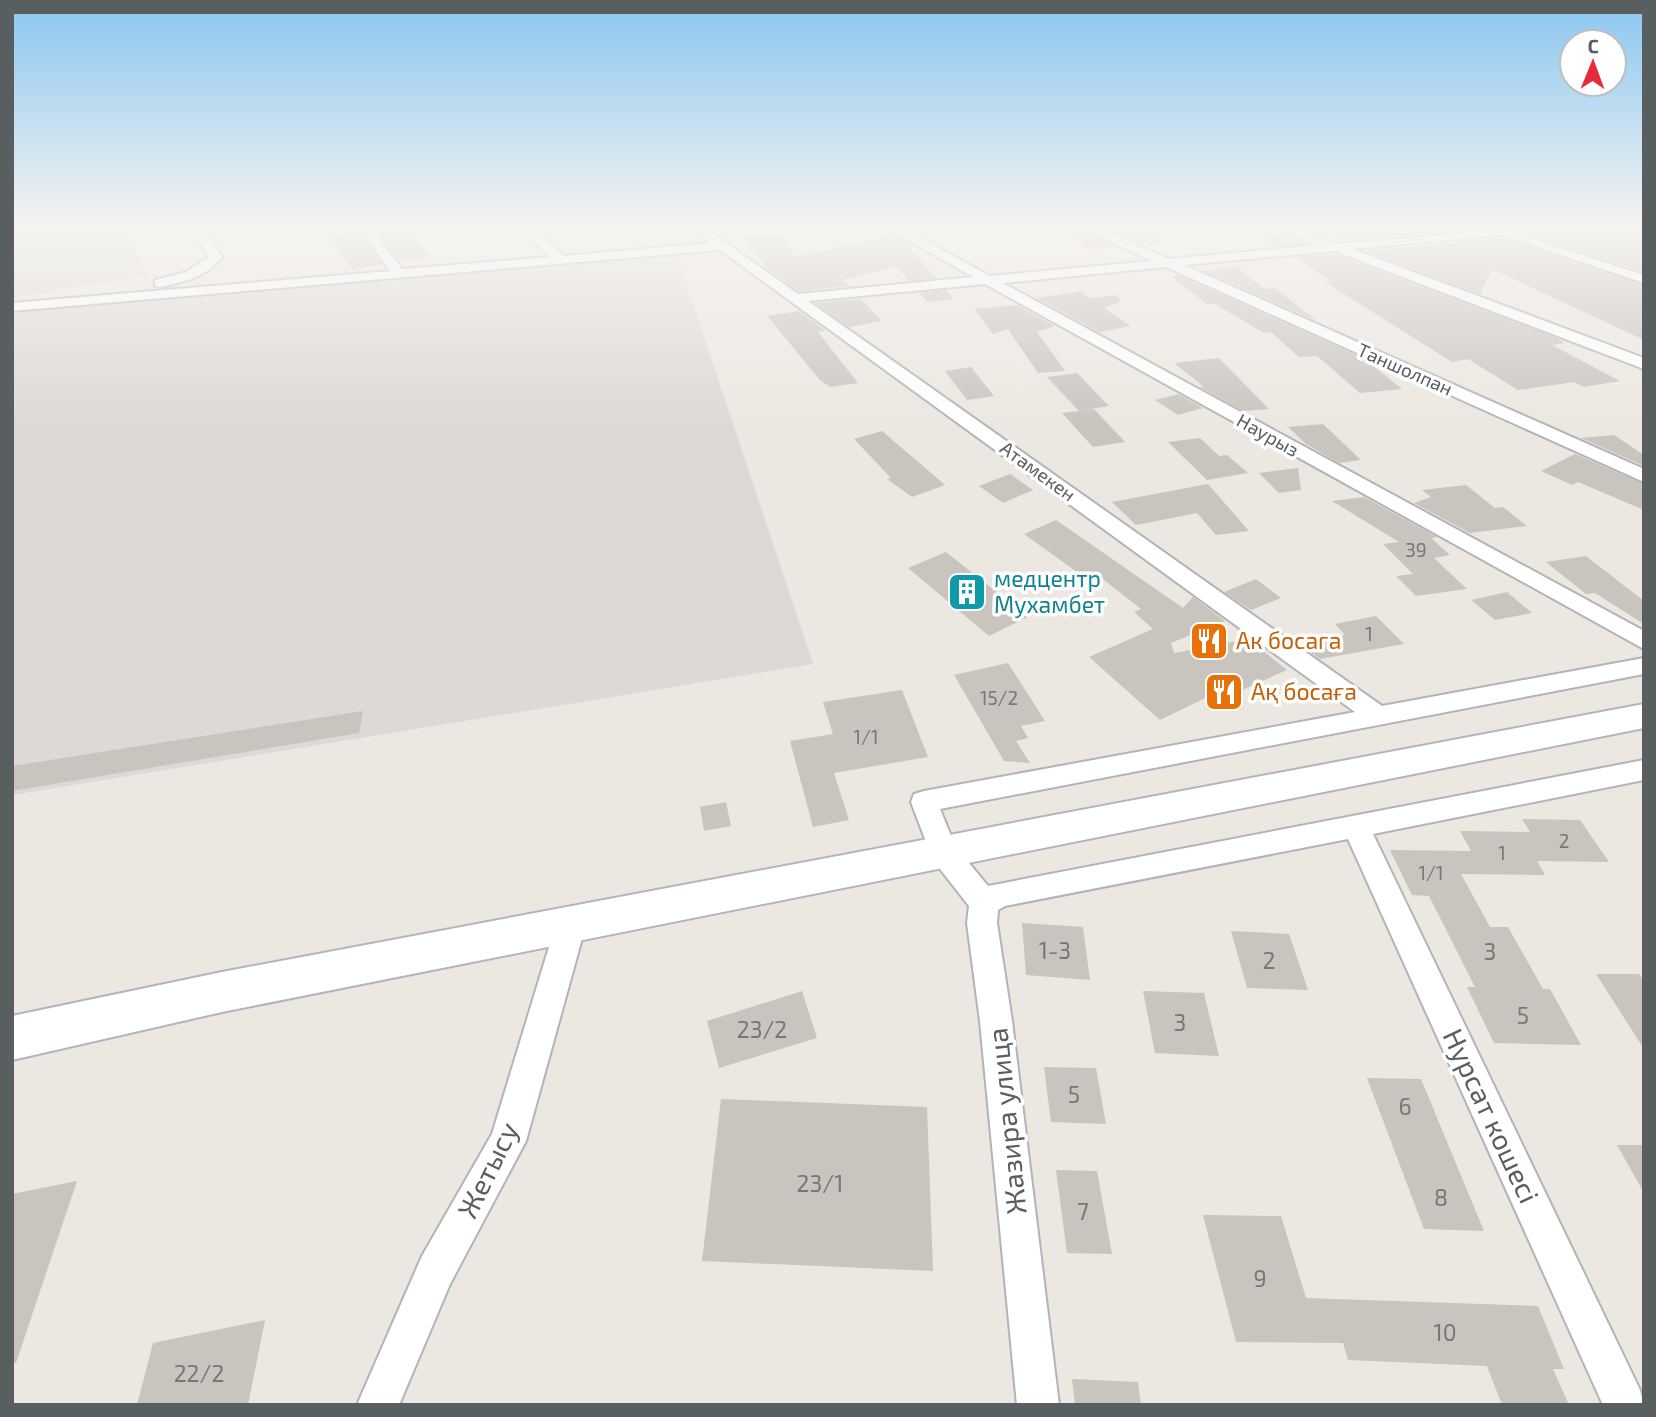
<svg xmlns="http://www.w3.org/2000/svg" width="1656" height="1417" font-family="'Exo 2',sans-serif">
	<rect width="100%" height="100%" fill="#ece7e0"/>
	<path fill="#ddd9d5" d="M12 228H125L146 275 12 298Z
		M676 253 813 664 12 795V311Z"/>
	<path fill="#c9c4be" d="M401 228 407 236 411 235 429 256 399 261 375 229Z
		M1062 228H1081L1116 247 1089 250Z
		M1106 228H1159L1160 242 1142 244Z
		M1333 228H1429L1437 233 1340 240 1306 231Z
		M1570 228H1644V272L1530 235Z
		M359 232 382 264 353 270 330 237Z
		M1284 234 1307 243 1278 246 1262 236Z
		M782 235 795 257 892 235 902 239 936 278 909 281 897 266 843 280 849 286 799 291 768 269 743 238Z
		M1502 238 1644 285V340L1492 269 1480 294 1364 251Z
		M1334 254 1554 337 1565 343 1552 345 1620 381 1584 387 1574 382 1518 390 1468 359 1452 362 1325 282 1331 281 1295 257Z
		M1236 266 1264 289 1275 288 1317 321 1204 271Z
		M1178 275 1365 359 1402 389 1360 393 1317 356 1299 357 1271 332 1264 333 1213 303 1207 304 1172 277Z
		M946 290 954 299 927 302 920 293Z
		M1080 291 1090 298 1118 295 1120 302 1104 308 1131 326 1099 332 1037 298Z
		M861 299 882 321 849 327 815 303Z
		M1017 305 1055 326 1037 332 1065 371 1038 373 1008 329 993 334 974 309Z
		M799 311 826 331 818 332 858 383 830 387 820 380 767 316Z
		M1219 358 1269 409 1243 411 1200 387 1203 386 1174 363Z
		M971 367 994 396 967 400 945 371Z
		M1077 373 1109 406 1079 411 1094 409 1125 442 1093 447 1062 413 1079 411 1047 377Z
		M1178 394 1203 408 1178 415 1155 400Z
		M1323 424 1361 460 1339 463 1306 444 1288 427Z
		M882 431 945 485 912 497 887 479 891 478 854 439Z
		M1614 435 1644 455V466L1581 438Z
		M1200 438 1219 456 1227 455 1248 473 1207 480 1168 442Z
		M1575 454 1644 484V510L1578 482 1572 485 1541 471Z
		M1298 468 1301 490 1279 493 1259 473Z
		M1010 474 1033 490 1003 503 979 486Z
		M1208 484 1249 531 1216 535 1197 513 1136 525 1112 502Z
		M1466 485 1495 508 1503 507 1527 526 1470 533 1414 503 1431 497 1422 490Z
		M1364 497 1437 537 1431 538 1450 555 1434 558 1467 589 1416 596 1396 576 1413 574 1383 544 1399 542 1332 501Z
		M1056 520 1183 608 1193 597 1225 621 1171 643 1174 653 1248 639 1287 670 1231 695 1224 689 1160 720 1089 657 1153 629 1134 612 1141 609 1099 576 1088 580 1024 534Z
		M946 552 1028 617 989 636 908 568Z
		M1586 556 1644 601V624L1595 593 1586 594 1546 562Z
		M1256 579 1281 598 1251 610 1224 592Z
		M1507 592 1532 613 1495 620 1471 600Z
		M1376 616 1404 644 1320 659 1305 648 1345 635 1335 624Z
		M1008 663 1045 721 1021 726 1028 738 1016 741 1030 763 1004 761 954 675Z
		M902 690 928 757 834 773 849 820 813 827 790 741 833 734 823 702Z
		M363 711 359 733 12 791V766Z
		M726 802 731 826 704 831 700 807Z
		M1522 819 1580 820 1609 862 1537 861 1545 875 1461 874 1490 927H1508L1543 989H1550L1581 1045 1494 1043 1467 987H1475L1429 896 1412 895 1390 850 1471 851 1460 831 1530 832Z
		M1022 923 1083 927 1090 980 1026 975Z
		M1231 931 1289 934 1308 990 1247 988Z
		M1596 974H1639L1644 981V1049Z
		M802 991 817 1038 719 1068 707 1021Z
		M1143 991 1204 993 1219 1056 1155 1053Z
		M1044 1067 1096 1068 1106 1124 1051 1122Z
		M1367 1078 1421 1079 1484 1231 1424 1229Z
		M721 1099 927 1107 933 1271 702 1261Z
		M1617 1145H1644V1193Z
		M1056 1170 1097 1171 1112 1254 1067 1253Z
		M77 1181 16 1363H12V1194Z
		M1203 1215 1281 1216 1306 1298 1538 1306 1564 1369H1553L1569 1405H1502L1487 1366 1348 1360 1343 1343 1236 1342Z
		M265 1320 248 1405H137L153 1343Z
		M1072 1379 1138 1382 1141 1405H1075Z"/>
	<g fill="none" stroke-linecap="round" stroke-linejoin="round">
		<defs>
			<path id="street" d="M191 228H203L222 257C207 277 184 282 160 287L155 286V280L186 272 209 257Z
				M359 228H371L402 269 550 257 521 228H534L564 256 710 243 691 228H705L798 294 973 277 887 228H902L990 276 1151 261 1083 228H1099L1169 259 1318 245 1278 228C1302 228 1323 244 1340 243 1409 241 1476 228 1545 228L1539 232 1517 234 1644 275V283L1502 235 1352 249 1644 358V369L1334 251 1184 265 1644 469V482L1166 267 1003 283 1644 631V649L985 284 808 301 1382 706 1644 658V674L940 809 955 846 988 886 1644 760V780L1373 834 1640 1390 1644 1405H1603L1348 839 1005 906 998 910 997 923 1012 1021 1059 1405H1017L980 1021 967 923 969 906 933 860 911 802 914 794 924 791 1355 712 720 250 12 311V303L390 271Z
				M571 911 582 915 586 924 526 1141 450 1284 399 1405H357L422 1256 492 1134 556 924 560 915Z"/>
			<path id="secondary" d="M1644 704V728L222 1012 12 1060V1016L222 972Z"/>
		</defs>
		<use href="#street" stroke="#b1b4b8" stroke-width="4"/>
		<use href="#secondary" stroke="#b2b6bb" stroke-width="4"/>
		<use href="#street" fill="#fff" fill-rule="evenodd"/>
		<use href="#secondary" fill="#fff" fill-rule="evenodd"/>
	</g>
	<linearGradient id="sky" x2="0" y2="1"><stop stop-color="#8ac6f0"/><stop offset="0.53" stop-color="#f6f4f1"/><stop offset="1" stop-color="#f6f4f1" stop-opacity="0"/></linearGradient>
	<rect width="1656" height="427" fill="url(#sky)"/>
	<defs>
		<symbol id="building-square" viewBox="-11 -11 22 22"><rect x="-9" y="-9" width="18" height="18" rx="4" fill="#0f9aa8" stroke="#fff"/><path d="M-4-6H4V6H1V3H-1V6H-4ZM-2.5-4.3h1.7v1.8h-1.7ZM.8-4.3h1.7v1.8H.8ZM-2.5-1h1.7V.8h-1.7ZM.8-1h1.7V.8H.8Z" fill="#fff"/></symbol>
		<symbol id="restaurant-square" viewBox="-11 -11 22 22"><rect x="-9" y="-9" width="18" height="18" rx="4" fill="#e8710a" stroke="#fff"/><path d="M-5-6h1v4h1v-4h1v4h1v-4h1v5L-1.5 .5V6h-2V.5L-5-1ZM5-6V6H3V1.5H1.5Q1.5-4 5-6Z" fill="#fff"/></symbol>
	</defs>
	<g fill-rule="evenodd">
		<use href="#building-square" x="945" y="570" width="44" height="44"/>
		<use href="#restaurant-square" x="1187" y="619" width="44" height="44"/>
		<use href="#restaurant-square" x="1202" y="670" width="44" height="44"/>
	</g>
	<g text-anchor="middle" stroke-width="7" stroke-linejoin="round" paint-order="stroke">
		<g font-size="19" fill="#595e61" stroke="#fff">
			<text transform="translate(1405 369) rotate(24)" y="7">Таншолпан</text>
			<text transform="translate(1268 435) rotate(29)" y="7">Наурыз</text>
			<text transform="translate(1038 471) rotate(36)" y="7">Атамекен</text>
		</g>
		<g font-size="19" fill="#757878">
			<text x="1416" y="557">39</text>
			<text x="1369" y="641">1</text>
			<text x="999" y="705">15/2</text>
			<text x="866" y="744">1/1</text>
			<text x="1564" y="848">2</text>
			<text x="1502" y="860">1</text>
			<text x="1431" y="880">1/1</text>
		</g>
		<g font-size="23" fill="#0d838f" stroke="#fff" text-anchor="start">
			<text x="994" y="587">медцентр<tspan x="994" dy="26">Мухамбет</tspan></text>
		</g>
		<g font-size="23" fill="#c56008" stroke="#fff" text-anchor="start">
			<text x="1236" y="649">Ак босага</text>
			<text x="1251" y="700">Ақ босаға</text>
		</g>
		<g font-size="23" fill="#757878">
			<text x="1055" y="959">1-3</text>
			<text x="1490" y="960">3</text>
			<text x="1269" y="969">2</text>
			<text x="1523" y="1024">5</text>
			<text x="1180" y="1031">3</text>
			<text x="762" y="1038">23/2</text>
			<text x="1074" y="1103">5</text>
			<text x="1405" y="1115">6</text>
			<text x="820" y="1192">23/1</text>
			<text x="1441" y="1206">8</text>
			<text x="1083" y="1220">7</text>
			<text x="1260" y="1287">9</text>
			<text x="1445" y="1341">10</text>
			<text x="199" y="1382">22/2</text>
		</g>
		<g font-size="28" fill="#595e61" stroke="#fff">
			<text transform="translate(1491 1116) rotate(65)" y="10">Нурсат кошесi</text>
			<text transform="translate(1007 1121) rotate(-96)" y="10">Жазира улица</text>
			<text transform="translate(488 1170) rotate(-64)" y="10">Жетысу</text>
		</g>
	</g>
	<rect width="1656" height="1417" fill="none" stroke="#595e61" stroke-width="28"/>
	<g transform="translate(1593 63) rotate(1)"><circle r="33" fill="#ffffff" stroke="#bdbfc0" stroke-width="2"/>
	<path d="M0-5L12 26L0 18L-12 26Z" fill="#e62c38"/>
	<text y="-10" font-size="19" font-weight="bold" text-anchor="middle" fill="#595e61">С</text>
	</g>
</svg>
